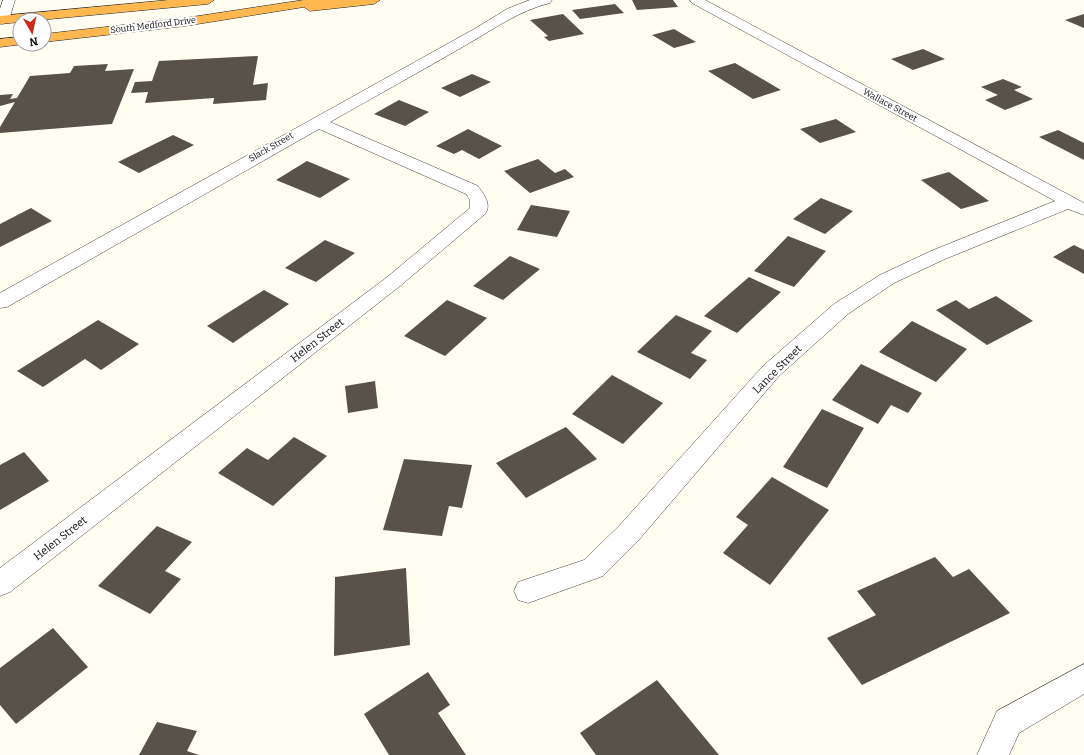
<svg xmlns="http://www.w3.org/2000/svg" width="1084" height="755" font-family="Bitter,serif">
	<rect width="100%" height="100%" fill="#fffef1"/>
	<path fill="#59524a" d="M632 0H673L678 7 637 10Z
		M615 4 624 13 580 19 572 10Z
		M563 14 584 34 549 41 544 37 548 36 530 20Z
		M1084 14V28L1065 20Z
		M674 29 696 42 674 48 652 35Z
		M923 49 945 59 913 70 891 59Z
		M258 56 253 85 268 83 266 100 213 104 214 98 145 103 148 92 131 93 135 82 152 81 159 61Z
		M735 63 781 90 753 99 708 71Z
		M108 64 105 71 134 69 112 124 0 133V127L15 102 0 106V95L13 94 10 99 17 98 30 76 70 73 74 66Z
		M472 74 491 82 460 97 441 88Z
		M1003 79 1022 87 1014 90 1033 99 1005 110 985 100 998 95 981 87Z
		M399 100 429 112 405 126 374 114Z
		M836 119 856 132 820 143 800 129Z
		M468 129 502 146 479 159 462 150 454 154 436 146Z
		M1058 130 1084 143V160L1039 137Z
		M173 135 194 145 139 173 118 162Z
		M538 159 555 173 565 169 574 177 530 193 504 171Z
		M307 161 350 179 320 198 276 180Z
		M949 172 989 201 961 209 921 180Z
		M821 198 853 211 825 234 793 219Z
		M531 205 570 211 557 237 517 230Z
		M31 208 52 221 0 247V224Z
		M788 236 826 251 794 287 754 271Z
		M325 240 355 253 316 282 285 268Z
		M1074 245 1084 250V274L1053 257Z
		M510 256 540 269 503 300 473 286Z
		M749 277 781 292 737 333 704 316Z
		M264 290 289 304 233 343 207 326Z
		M996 296 1033 321 987 345 936 310 956 300 969 309Z
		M447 300 487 318 445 356 404 336Z
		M676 315 712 331 691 353 707 360 690 379 637 352Z
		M98 320 139 344 101 370 85 359 43 387 17 371Z
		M912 321 967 349 936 382 879 352Z
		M861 364 922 393 908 413 891 405 878 424 832 400Z
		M612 375 663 403 623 444 572 414Z
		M375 381 378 408 348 413 345 386Z
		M822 409 864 428 827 488 783 467Z
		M566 427 597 459 526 498 496 463Z
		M294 437 327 456 273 506 218 473 247 448 268 460Z
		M24 452 49 481 0 510V465Z
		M404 459 472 465 462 508 449 506 442 536 383 530Z
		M772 477 829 510 770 585 723 553 748 525 736 517Z
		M157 526 192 542 165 571 181 579 150 614 98 586Z
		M935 557 953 577 969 569 1010 613 862 685 827 638 876 615 857 591Z
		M406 568 410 645 334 656 335 577Z
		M53 628 88 667 16 724 0 705V668Z
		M428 672 450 705 438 713 466 755H389L364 714Z
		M657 680 719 755H596L580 733Z
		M157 722 197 731 187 751 199 755H139Z"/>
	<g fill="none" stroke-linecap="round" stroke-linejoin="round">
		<defs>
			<path id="minor" d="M3 0H15L9 20 3 24 0 23V9Z
				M530 0H552L550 3C518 11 494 29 466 45 421 71 376 96 330 122L478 186C484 195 492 204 485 214L400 286 10 592 0 596V568L386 278 470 208V200L466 194 319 129 7 307 0 308V293L476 28 507 9Z
				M690 0H705L1084 203V215L1068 209 945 259 894 283 848 314 779 376 637 542 603 576 528 603 518 600 514 591 518 582 584 560 619 526 763 366 834 304 880 275 931 251 1055 201 692 3Z
				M1084 664V694L1019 733 1009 755H977L997 711Z"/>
			<path id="highway" d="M169 0H214L208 4 40 20H20V22L0 24V16Z
				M304 0H380L374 4 310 11 304 7 185 26 44 42V34L185 18Z
				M20 37V44H24L0 47V39Z"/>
		</defs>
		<use href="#minor" stroke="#424242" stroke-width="1"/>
		<use href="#highway" stroke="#202020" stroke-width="1"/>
		<use href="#minor" fill="#fff" fill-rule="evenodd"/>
		<use href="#highway" fill="#ffb74f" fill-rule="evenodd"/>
	</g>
	<g text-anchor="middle" stroke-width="4" stroke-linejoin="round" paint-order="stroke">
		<g font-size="9" fill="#0f0f0f" stroke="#fff">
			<text transform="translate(153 25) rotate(-7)" y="3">South Medford Drive</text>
			<text transform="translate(890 105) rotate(28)" y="3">Wallace Street</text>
			<text transform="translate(271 147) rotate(-30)" y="3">Slack Street</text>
		</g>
		<g font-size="11" fill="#0f0f0f" stroke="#fff">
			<text transform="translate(317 340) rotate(-38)" y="4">Helen Street</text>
			<text transform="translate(777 369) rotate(-45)" y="4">Lance Street</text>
			<text transform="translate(60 538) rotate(-38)" y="4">Helen Street</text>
		</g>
	</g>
	<g transform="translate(32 32) rotate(171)"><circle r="19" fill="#ffffff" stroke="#9f9f9f"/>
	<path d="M0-3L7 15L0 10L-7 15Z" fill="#cb2b1b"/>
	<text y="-6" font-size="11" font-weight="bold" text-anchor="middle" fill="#0f0f0f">N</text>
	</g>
</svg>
